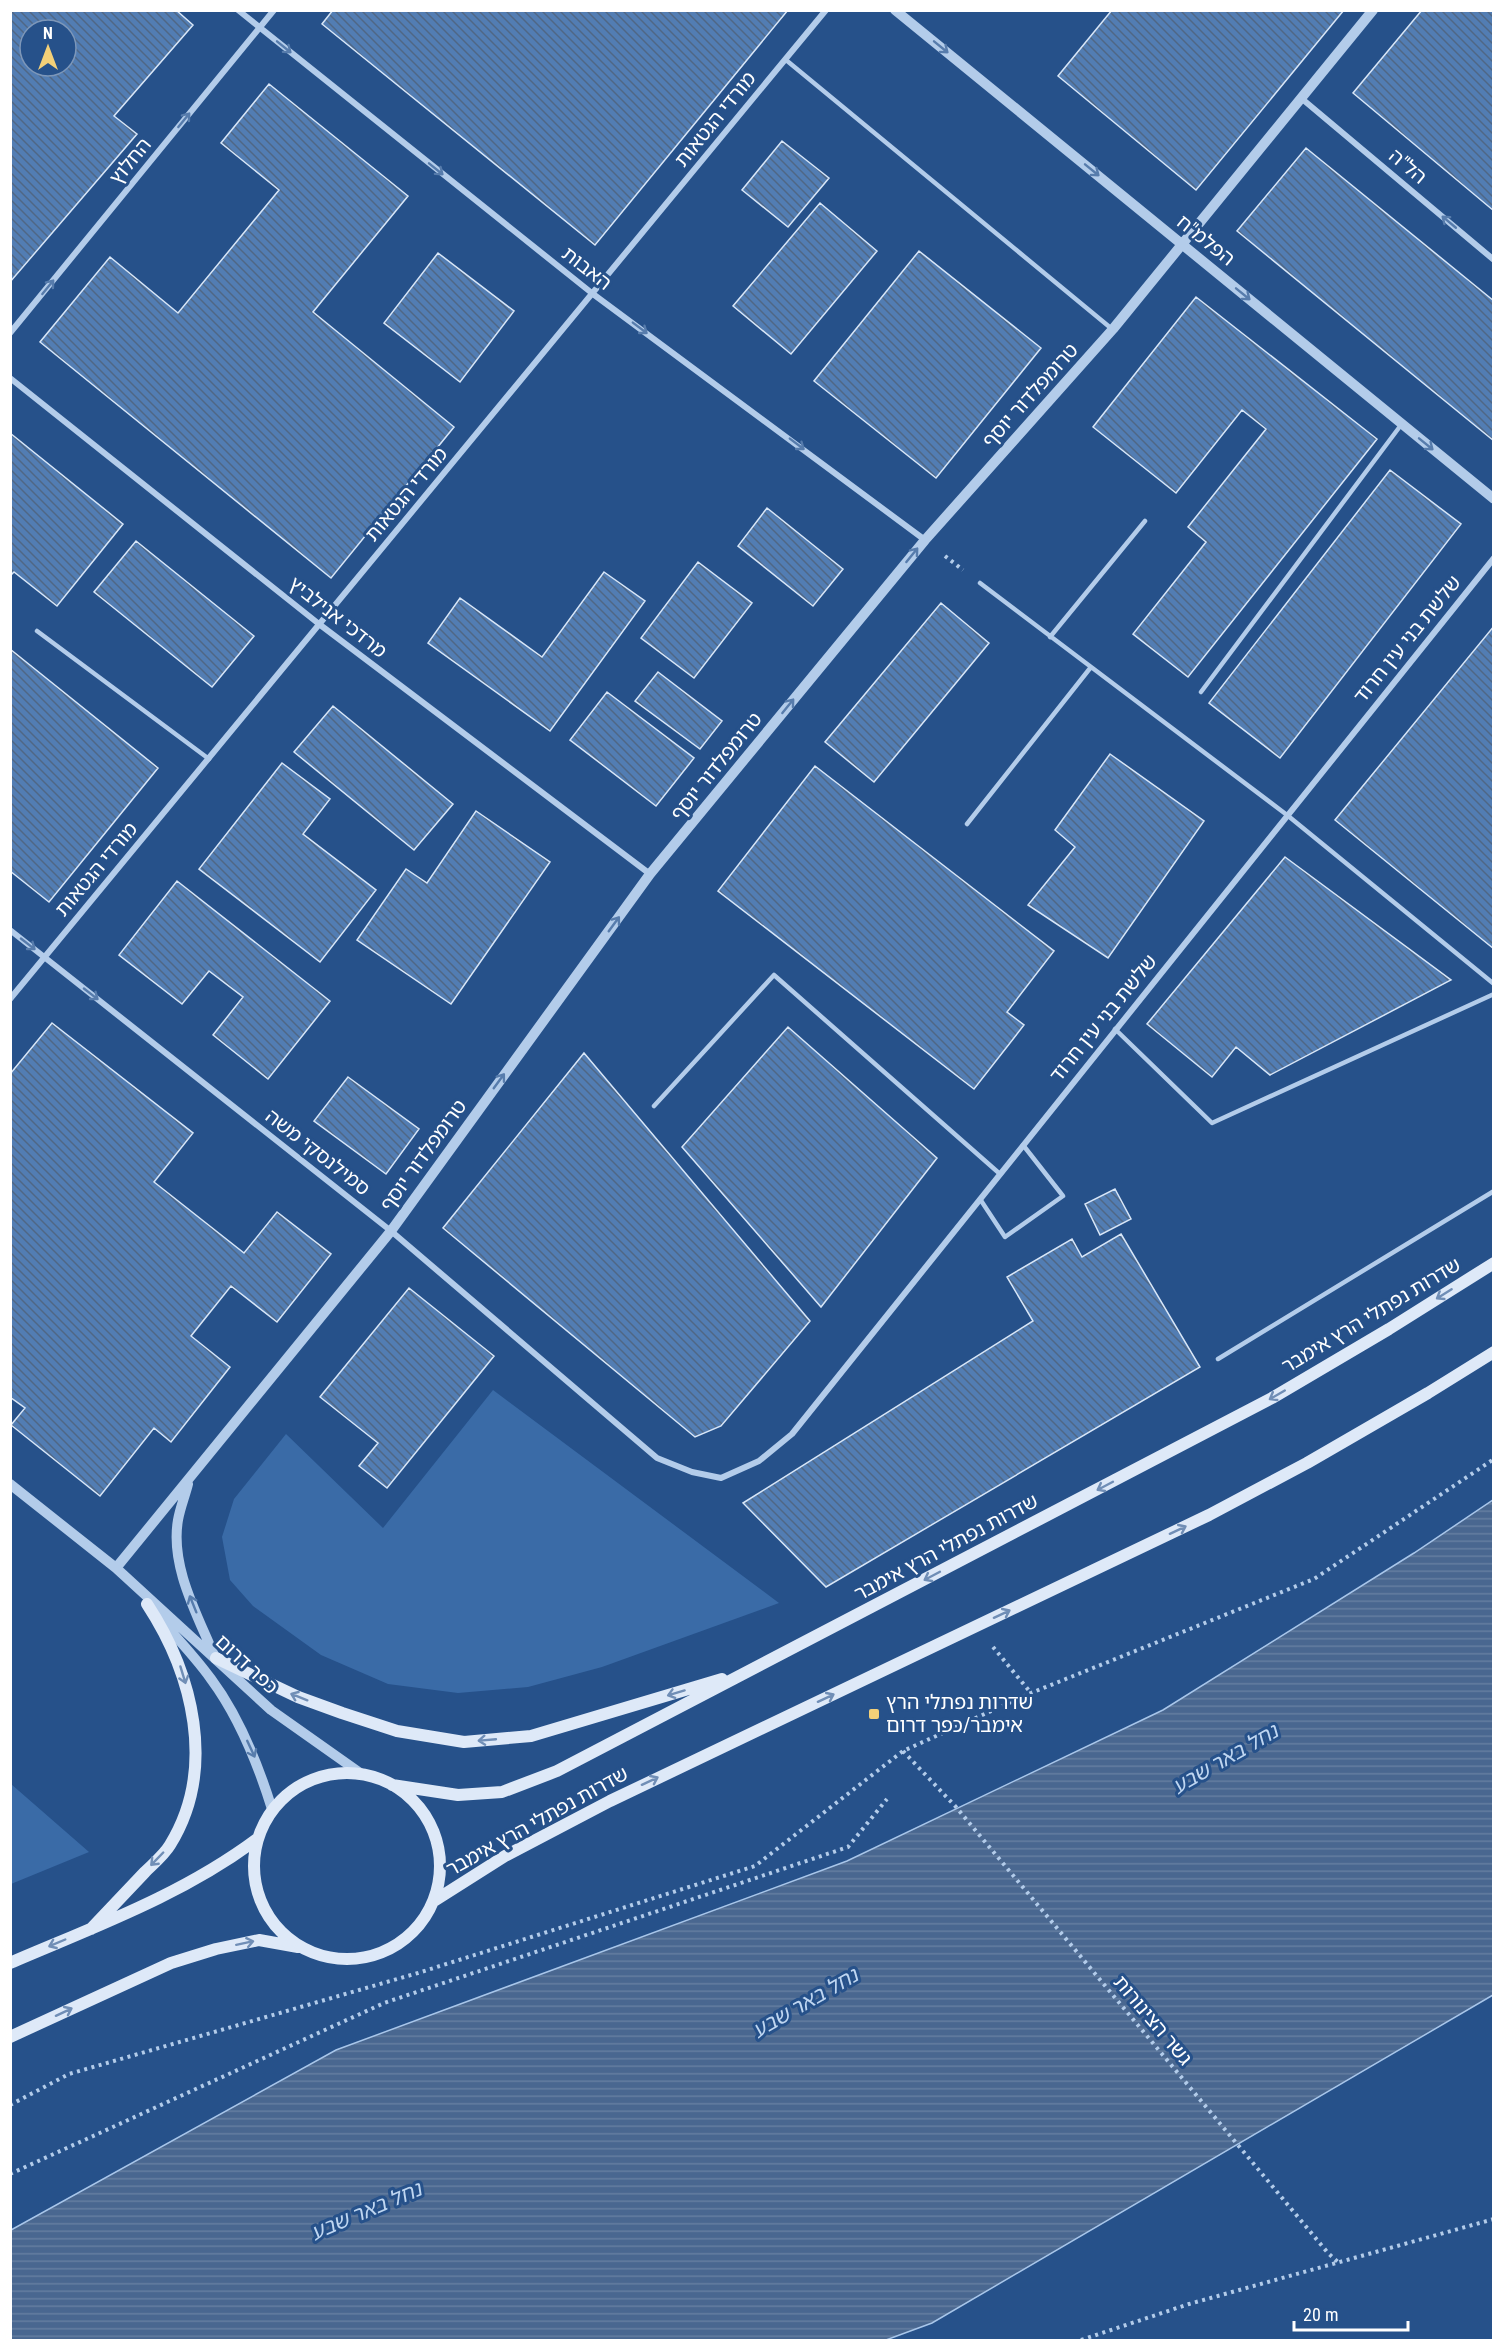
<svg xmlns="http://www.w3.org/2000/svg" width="1504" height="2351" font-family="'Roboto Condensed','Noto Sans Hebrew',sans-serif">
	<defs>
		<pattern id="water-rules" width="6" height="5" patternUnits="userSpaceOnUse" patternTransform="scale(1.5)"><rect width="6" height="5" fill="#496790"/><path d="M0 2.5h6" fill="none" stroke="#647ea1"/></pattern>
		<pattern id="building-back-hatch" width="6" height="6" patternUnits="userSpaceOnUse" patternTransform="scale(1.5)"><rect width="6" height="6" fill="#527db3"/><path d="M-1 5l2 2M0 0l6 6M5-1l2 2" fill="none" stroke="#4f6785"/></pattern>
	</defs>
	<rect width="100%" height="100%" fill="#26518a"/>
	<path fill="#3a6ba7" d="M493 1390 779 1603 602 1667 528 1687 458 1693 388 1684 321 1655 253 1606 230 1580 222 1537 234 1499 286 1434 383 1528Z
		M11 1784 89 1852 11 1884Z"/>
	<path fill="url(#water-rules)" stroke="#a8c6ea" stroke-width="1.5" d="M1493 1500V1995L932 2323 886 2340H11V2230L336 2050 847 1861 1163 1710 1414 1553Z"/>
	<path fill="url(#building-back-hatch)" stroke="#d8e6f7" stroke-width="1.5" fill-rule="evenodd" d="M10 10H176L193 25 114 116 137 134 10 282ZM30 30H66V66H30Z
		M333 10H788L595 245 322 24Z
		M1112 10H1344L1196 190 1058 76Z
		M1422 10H1494V211L1353 93Z
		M269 84 408 196 313 312 454 427 331 578 40 342 110 257 178 313 279 190 221 143Z
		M782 141 829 178 788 227 742 190Z
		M1306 148 1494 301V441L1237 231Z
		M820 203 877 251 791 354 733 306Z
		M919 251 1041 348 936 478 814 381Z
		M438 253 514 311 460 382 384 323Z
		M1196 297 1377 439 1188 677 1133 634 1206 542 1188 527 1266 429 1242 410 1176 493 1093 427Z
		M10 433 123 524 57 606 14 572 10 576Z
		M1390 470 1461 524 1280 758 1209 703Z
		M767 508 843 569 813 606 738 546Z
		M136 541 254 636 212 687 94 592Z
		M698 562 752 603 694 678 641 638Z
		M604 572 645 601 550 731 428 643 460 598 542 657Z
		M941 603 989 643 874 782 825 742Z
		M1494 626V949L1335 820Z
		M10 649 158 768 49 902 10 871Z
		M658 672 722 721 700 749 635 701Z
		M607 692 694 758 656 806 570 740Z
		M333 706 453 804 414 850 294 752Z
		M1110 754 1204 821 1108 958 1028 905 1075 847 1055 830Z
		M282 763 330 799 303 834 376 890 320 962 199 869Z
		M815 766 1054 951 1007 1012 1024 1025 974 1089 718 891Z
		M476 811 550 862 451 1004 357 940 406 869 427 883Z
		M1285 857 1451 980 1270 1075 1236 1047 1212 1077 1147 1024Z
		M177 881 330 1001 268 1079 213 1035 243 997 209 971 182 1004 119 955Z
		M52 1023 193 1133 154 1182 244 1253 277 1212 331 1254 277 1322 231 1286 191 1336 230 1367 171 1442 154 1428 100 1496 11 1425 25 1408 10 1397V1074Z
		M788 1027 937 1158 821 1307 682 1147Z
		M584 1053 810 1321 721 1426 695 1437 443 1228Z
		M348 1077 419 1129 386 1174 314 1121Z
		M1115 1189 1131 1219 1100 1235 1085 1204Z
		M1121 1234 1200 1367 826 1587 743 1503 1033 1321 1007 1277 1072 1239 1082 1257Z
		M409 1288 494 1356 387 1488 359 1466 378 1443 320 1397Z"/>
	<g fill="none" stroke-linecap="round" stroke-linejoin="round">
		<path stroke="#b3ccea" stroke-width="4" stroke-dasharray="3 4.5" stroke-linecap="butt" d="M945 556 963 570
			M993 1647 1031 1693
			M903 1751 956 1807 1328 2253 1339 2263
			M10 2105 69 2074 418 1973 755 1866 903 1751 1031 1693 1314 1579 1494 1459
			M10 2174 384 2003 848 1847 887 1799
			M1081 2340 1189 2304 1494 2219"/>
		<path stroke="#b3ccea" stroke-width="4.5" d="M786 60 1112 329
			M980 583 1287 815 1494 984
			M37 631 209 759
			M1050 637 1145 521
			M1201 692 1401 425
			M967 824 1091 667
			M1115 1029 1212 1123 1494 994
			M654 1106 774 975 1000 1174
			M980 1199 1005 1237 1063 1196 1023 1145
			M1218 1359 1494 1191"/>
		<path stroke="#b3ccea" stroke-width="6" d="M238 10 593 294 925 540
			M1301 98 1494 260
			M10 333 274 10
			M10 378 319 624 650 874
			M10 930 391 1231 657 1458 692 1472 721 1478 759 1461 792 1434 1494 558
			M10 999 826 10"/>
		<path stroke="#b3ccea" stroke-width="10" d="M895 10 1494 499
			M10 1484 116 1568 271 1710 363 1775
			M188 1484C185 1496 180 1508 178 1520 170 1566 197 1614 214 1655
			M116 1568 391 1231 650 874 925 540 1113 329 1373 10
			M160 1619C177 1638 196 1658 211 1679 240 1718 258 1764 272 1809"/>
		<path stroke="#dee9f8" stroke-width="12" d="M216 1658 298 1697 342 1713 397 1731 464 1742 531 1736 722 1679
			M254 1866a93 93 0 1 1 186 0a93 93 0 1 1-186 0Z
			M392 1785 458 1795 502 1792 557 1771 1272 1398 1389 1329 1494 1263
			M434 1901 505 1856 610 1801 1209 1515 1307 1463 1428 1393 1494 1352
			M91 1929C109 1910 127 1891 145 1872 153 1864 164 1855 170 1845 217 1769 193 1674 147 1604
			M10 1963C96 1926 182 1895 257 1839
			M10 2037 171 1963 216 1949 259 1940 298 1947"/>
	</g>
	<defs><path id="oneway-shaft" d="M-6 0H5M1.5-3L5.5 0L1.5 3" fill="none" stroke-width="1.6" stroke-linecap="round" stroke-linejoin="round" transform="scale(1.5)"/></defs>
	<g stroke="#577cac">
		<use href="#oneway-shaft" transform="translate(284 47) rotate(39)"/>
		<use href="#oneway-shaft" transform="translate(941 47) rotate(39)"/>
		<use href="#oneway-shaft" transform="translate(184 120) rotate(-51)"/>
		<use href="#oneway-shaft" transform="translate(436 169) rotate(39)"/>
		<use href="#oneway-shaft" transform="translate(1092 170) rotate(39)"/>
		<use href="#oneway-shaft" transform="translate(1449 222) rotate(-140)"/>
		<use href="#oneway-shaft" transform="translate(48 287) rotate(-51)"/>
		<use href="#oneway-shaft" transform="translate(1243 294) rotate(39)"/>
		<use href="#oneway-shaft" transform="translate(640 328) rotate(37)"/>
		<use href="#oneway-shaft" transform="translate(797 444) rotate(37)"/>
		<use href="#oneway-shaft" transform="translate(1426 444) rotate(39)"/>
		<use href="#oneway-shaft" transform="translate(912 555) rotate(-51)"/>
		<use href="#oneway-shaft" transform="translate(788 706) rotate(-51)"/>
		<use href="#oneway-shaft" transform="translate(614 924) rotate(-54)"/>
		<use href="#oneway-shaft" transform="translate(28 944) rotate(38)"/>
		<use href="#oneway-shaft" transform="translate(91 994) rotate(38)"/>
		<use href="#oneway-shaft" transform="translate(499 1081) rotate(-54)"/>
		<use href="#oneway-shaft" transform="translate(193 1604) rotate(-112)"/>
		<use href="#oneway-shaft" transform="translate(251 1749) rotate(65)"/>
	</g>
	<g stroke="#708eb6">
		<use href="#oneway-shaft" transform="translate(1444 1294) rotate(148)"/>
		<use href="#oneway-shaft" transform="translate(1277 1395) rotate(150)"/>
		<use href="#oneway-shaft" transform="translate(1105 1486) rotate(152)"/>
		<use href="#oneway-shaft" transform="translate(1178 1530) rotate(-25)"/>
		<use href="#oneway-shaft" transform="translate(932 1576) rotate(152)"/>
		<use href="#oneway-shaft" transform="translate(1002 1614) rotate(-25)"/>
		<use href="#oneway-shaft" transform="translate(183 1675) rotate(73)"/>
		<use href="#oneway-shaft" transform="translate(676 1693) rotate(163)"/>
		<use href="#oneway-shaft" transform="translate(299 1697) rotate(-158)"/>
		<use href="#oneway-shaft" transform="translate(826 1698) rotate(-25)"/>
		<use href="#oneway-shaft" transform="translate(487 1740) rotate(175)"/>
		<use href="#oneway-shaft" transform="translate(650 1781) rotate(-25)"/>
		<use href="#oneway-shaft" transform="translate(157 1859) rotate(134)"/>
		<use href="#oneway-shaft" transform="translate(57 1943) rotate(157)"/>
		<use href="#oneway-shaft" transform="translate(245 1943) rotate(-12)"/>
		<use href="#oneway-shaft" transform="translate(64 2012) rotate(-25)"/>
	</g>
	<rect fill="#f3d078" stroke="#26518a" stroke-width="2" x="868" y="1708" width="12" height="12" rx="3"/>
	<g text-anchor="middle" stroke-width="6" stroke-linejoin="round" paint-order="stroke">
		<g font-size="20" fill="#fff" stroke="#26518a">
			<text transform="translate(715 119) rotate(-51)" y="7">מורדי הגטאות</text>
			<text transform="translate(130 161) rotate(-51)" y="7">החלוץ</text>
			<text transform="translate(1408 166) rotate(40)" y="7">הל"ה</text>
			<text transform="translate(1206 240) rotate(39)" y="7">הפלמ"ח</text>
			<text transform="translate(587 268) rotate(38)" y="7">האבות</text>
			<text transform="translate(1030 395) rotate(-48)" y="7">טרומפלדור יוסף</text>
			<text transform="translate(406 494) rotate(-50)" y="7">מורדי הגטאות</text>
			<text transform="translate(338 617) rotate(38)" y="7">מרדכי אנילביץ</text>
			<text transform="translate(1407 639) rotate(-51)" y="7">שלשת בני עין חרוד</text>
			<text transform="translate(716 766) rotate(-51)" y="7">טרומפלדור יוסף</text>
			<text transform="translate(96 869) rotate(-50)" y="7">מורדי הגטאות</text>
			<text transform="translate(1103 1018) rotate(-51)" y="7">שלשת בני עין חרוד</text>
			<text transform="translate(318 1152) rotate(38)" y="7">סמילנסקי משה</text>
			<text transform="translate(423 1155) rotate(-54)" y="7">טרומפלדור יוסף</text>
			<text transform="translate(1371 1315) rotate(-31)" y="7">שדרות נפתלי הרץ אימבר</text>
			<text transform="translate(946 1547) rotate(-28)" y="7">שדרות נפתלי הרץ אימבר</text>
			<text transform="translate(247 1664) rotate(43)" y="7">כפר דרום</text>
			<text transform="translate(537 1821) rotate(-29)" y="7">שדרות נפתלי הרץ אימבר</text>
			<text transform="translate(1153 2020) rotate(50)" y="7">גשר הצינורות</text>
		</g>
		<g font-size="20" fill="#fff" stroke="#26518a" text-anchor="start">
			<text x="886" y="1709">שדרות נפתלי הרץ<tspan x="886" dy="23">אימבר/כפר דרום</tspan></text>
		</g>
		<g font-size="21" font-style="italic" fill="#bfd6f1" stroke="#26518a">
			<text transform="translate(1225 1759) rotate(-30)" y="7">נחל באר שבע</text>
			<text transform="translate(805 2003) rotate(-30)" y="7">נחל באר שבע</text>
			<text transform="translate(366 2211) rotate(-23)" y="7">נחל באר שבע</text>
		</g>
	</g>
	<rect width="1504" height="2351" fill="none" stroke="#ffffff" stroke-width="24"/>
	<g transform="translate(48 48)"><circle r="28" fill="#26518a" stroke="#7d97b9" stroke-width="1.5"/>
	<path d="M0-4.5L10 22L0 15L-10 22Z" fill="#f3d078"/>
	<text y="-9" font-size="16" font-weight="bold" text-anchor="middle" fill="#ffffff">N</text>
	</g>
	<path d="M1294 2321v9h114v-9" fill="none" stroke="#ffffff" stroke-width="3"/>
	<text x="1303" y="2321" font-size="18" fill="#ffffff" stroke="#26518a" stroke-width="4.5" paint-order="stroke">20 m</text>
</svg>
